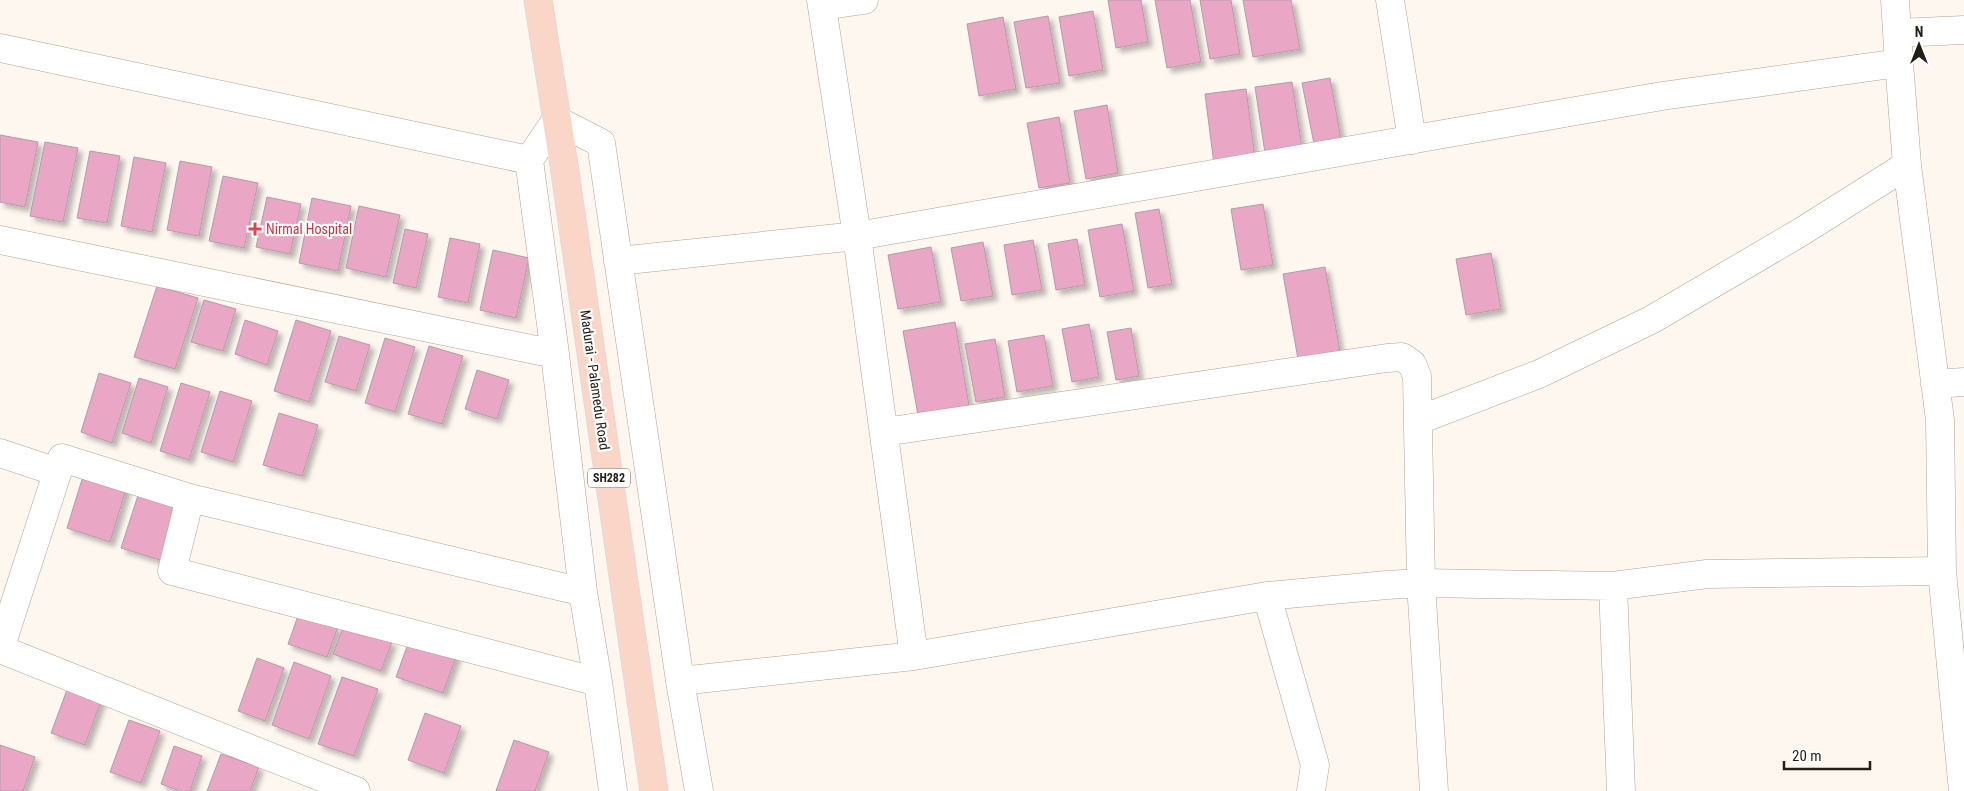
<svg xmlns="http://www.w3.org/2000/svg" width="1964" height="791" font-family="'Roboto Condensed',sans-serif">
	<defs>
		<filter id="shadow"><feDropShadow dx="4.5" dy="4.5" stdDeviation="2.5" flood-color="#0004"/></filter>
	</defs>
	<rect width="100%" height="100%" fill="#fef7f0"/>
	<path fill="#eaa6c5" stroke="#b29ca5" filter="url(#shadow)" d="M1108 0H1141L1148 42 1116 48Z
		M1155 0H1190L1201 62 1167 68Z
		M1200 0H1231L1240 54 1210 59Z
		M1243 0H1291L1300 49 1253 57Z
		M1093 11 1103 70 1069 76 1059 17Z
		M1048 16 1060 83 1026 88 1014 22Z
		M1003 17 1016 89 979 96 967 24Z
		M1330 78 1341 139 1314 144 1302 83Z
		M1292 82 1302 148 1265 153 1255 87Z
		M1246 89 1255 158 1214 164 1205 94Z
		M1107 105 1118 173 1086 179 1074 111Z
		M1059 117 1070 183 1039 188 1027 123Z
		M0 135 38 142 25 207 0 202Z
		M45 142 78 148 63 222 30 216Z
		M90 151 120 156 107 223 77 218Z
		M134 157 166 163 152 232 121 226Z
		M180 161 212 167 199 236 167 230Z
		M223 176 258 183 244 248 209 241Z
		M267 197 301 204 290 254 256 247Z
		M312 198 351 206 338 271 299 263Z
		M1263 204 1273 265 1241 270 1231 209Z
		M359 206 400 215 386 277 346 268Z
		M1159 209 1172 284 1148 288 1135 213Z
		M1122 224 1134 291 1100 297 1088 230Z
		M405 229 428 234 416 288 393 283Z
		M450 238 480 244 468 303 438 297Z
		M1077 239 1085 285 1056 290 1048 244Z
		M1033 240 1042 290 1012 295 1004 245Z
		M983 242 993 296 961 301 951 248Z
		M931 247 941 302 898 309 888 255Z
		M493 250 529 258 516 318 480 310Z
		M1491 253 1501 309 1466 315 1456 259Z
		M1325 267 1340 352 1298 359 1283 274Z
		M157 286 198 298 175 369 134 357Z
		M204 300 236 309 223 351 191 342Z
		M245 320 278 331 267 365 235 354Z
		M296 320 331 331 309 402 274 391Z
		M955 322 969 406 918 415 903 331Z
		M1089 324 1099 377 1072 382 1062 329Z
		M1131 328 1139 376 1116 380 1107 332Z
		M1044 335 1053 386 1017 392 1008 341Z
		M339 336 370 345 356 391 325 382Z
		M385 338 415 347 395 412 365 403Z
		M995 339 1005 397 976 402 965 344Z
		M429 346 463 356 442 424 408 414Z
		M477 370 509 380 497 419 465 409Z
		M99 373 131 383 112 443 81 432Z
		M139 378 168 387 151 443 122 433Z
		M181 383 210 392 189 460 160 451Z
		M220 391 252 401 233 462 201 452Z
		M279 413 318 425 302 476 263 465Z
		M84 473 127 486 110 542 67 528Z
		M141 486 182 499 163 561 121 548Z
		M299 613 338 627 327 657 288 644Z
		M344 625 392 642 381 671 333 654Z
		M410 638 457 654 443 693 396 677Z
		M257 658 284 668 265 721 238 711Z
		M294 662 331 676 309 739 272 725Z
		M342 677 378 689 354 756 318 744Z
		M68 687 102 698 85 745 51 733Z
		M425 713 461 726 444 773 408 760Z
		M129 720 160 731 141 783 110 772Z
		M514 740 549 752 535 791H496Z
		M0 745 35 757 23 791H0Z
		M174 746 202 756 190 791H180L161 784Z
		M221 754 259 767 250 791H207Z"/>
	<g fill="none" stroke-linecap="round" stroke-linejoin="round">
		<defs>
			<path id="minor" d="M1390 0 1412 140
				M822 6 864 0
				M1897 33 1964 30
				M0 48 529 160 556 120 601 143 680 681 699 791
				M1899 63 1907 165 1940 420 1942 571 1963 791
				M529 160 555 354 583 592 598 682 613 791
				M0 240 555 354
				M618 261 857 236 1662 96 1899 63 1895 0
				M1935 384 1964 382
				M1419 420 1539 374 1651 320 1801 232 1907 165
				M884 432 1387 358 1402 357 1412 364 1417 376 1421 583 1434 791
				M0 453 57 472
				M190 498 172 571 598 682
				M1613 586 1621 791
				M1267 596 1315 765 1311 791
				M914 656 1267 596 1387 585 1421 583 1613 586 1707 574 1942 571
				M680 681 914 656 857 236 821 0
				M356 791 0 649 62 458 190 498 583 592"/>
			<path id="primary" d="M538 0 564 165 654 791"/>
		</defs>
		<use href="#minor" stroke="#b2a292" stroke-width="29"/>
		<use href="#primary" stroke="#d7d6d5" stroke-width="29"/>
		<use href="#minor" stroke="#fff" stroke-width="28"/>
		<use href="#primary" stroke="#f9d6c7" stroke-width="28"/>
	</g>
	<path fill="#e0444e" stroke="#fff" stroke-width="2" d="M252.5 221.5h5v5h5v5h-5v5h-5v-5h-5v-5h5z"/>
	<g text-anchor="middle" stroke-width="4.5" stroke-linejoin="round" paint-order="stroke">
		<rect fill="#fff" stroke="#64615c" stroke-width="1" x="588" y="468.5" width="42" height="19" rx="4"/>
		<g font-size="12" font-weight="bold" fill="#221d16">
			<text x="609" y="482">SH282</text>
		</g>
		<g font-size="14" fill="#be3a42" stroke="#fff" text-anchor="start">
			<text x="266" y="234">Nirmal Hospital</text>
		</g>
		<g font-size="14" fill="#221d16" stroke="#fff">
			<text transform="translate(595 380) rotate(82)" y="5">Madurai - Palamedu Road</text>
		</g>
	</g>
	<g transform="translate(1919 45)" stroke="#ffffff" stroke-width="4" paint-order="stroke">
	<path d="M0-4L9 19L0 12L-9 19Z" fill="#221d16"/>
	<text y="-8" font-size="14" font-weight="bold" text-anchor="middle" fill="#221d16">N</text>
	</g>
	<path d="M1784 761v8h86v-8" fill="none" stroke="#221d16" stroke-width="2.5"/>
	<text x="1792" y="761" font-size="15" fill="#221d16" stroke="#ffffff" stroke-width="4" paint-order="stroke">20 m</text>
</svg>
